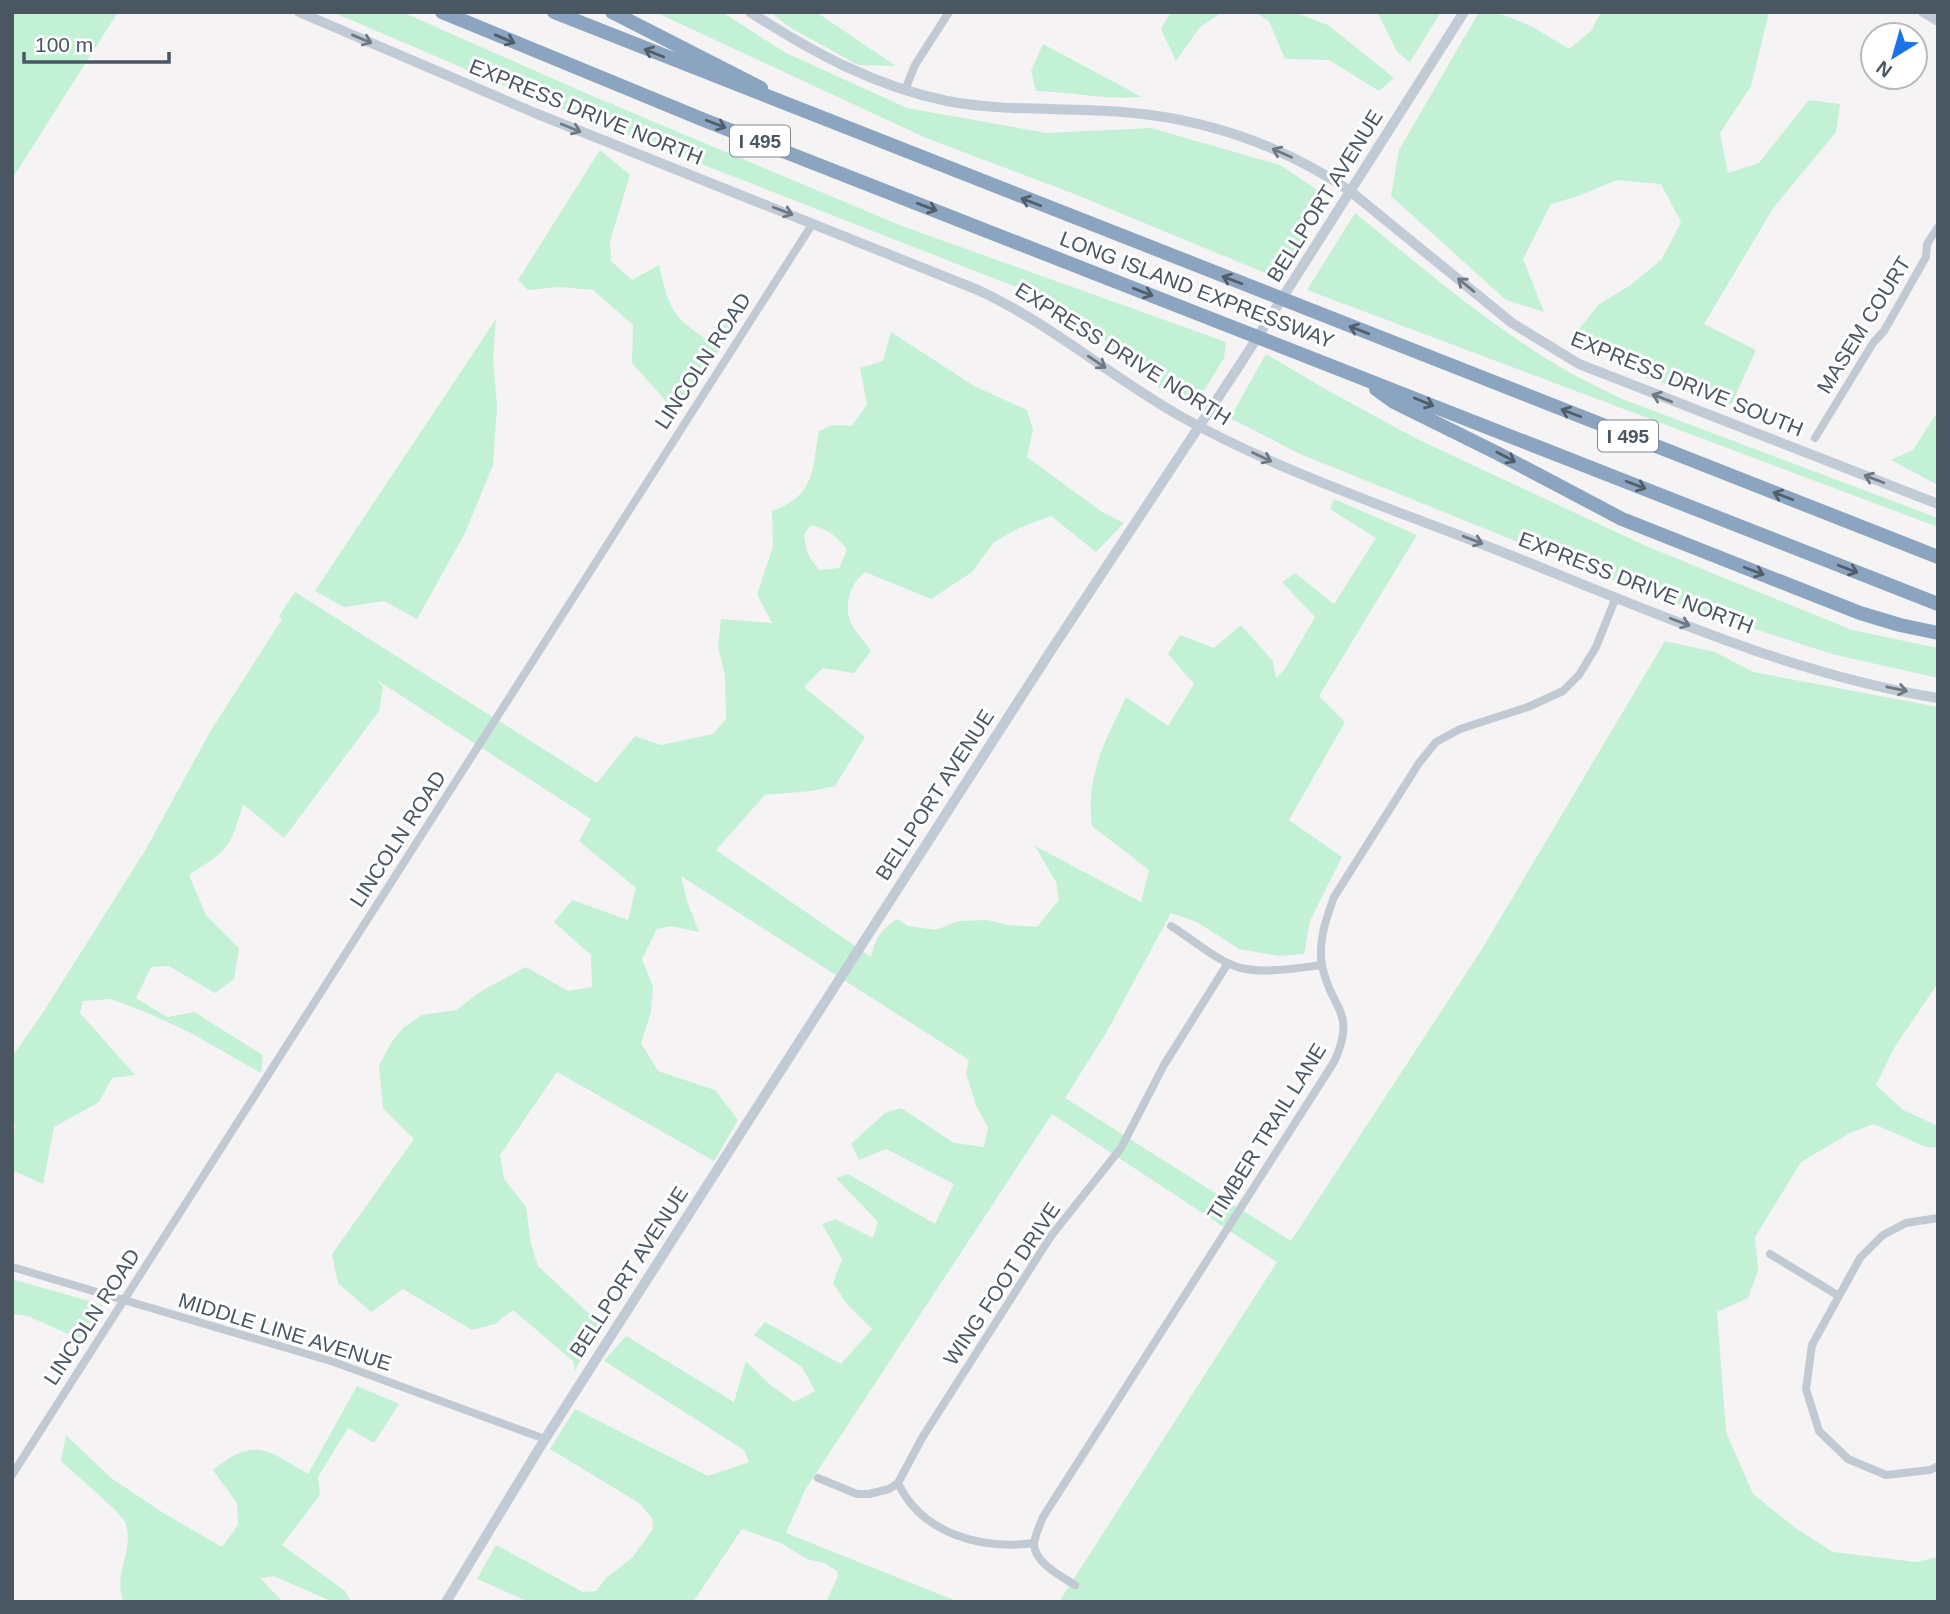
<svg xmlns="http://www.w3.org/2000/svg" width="1950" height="1614" font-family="Helvetica,sans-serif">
	<rect width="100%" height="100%" fill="#f5f3f3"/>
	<path fill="#c3f1d5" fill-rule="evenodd" d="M12 12H118L12 179Z
		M332 12H402L590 95 902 226 1226 342 1224 358 1205 389 1182 397 1163 391 1067 307 538 100Z
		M655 12H722L786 53 907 108 1047 133 1151 128 1280 165 1319 191 1291 264 1270 275 1072 193 926 138Z
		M770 12H816L896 66 858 65 791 28Z
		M1171 12H1223L1200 27 1176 61 1161 29Z
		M1255 12H1293L1328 25 1394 78 1379 91 1329 60 1285 59 1269 21Z
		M1377 12H1441L1410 62 1397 52Z
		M1479 12C1513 12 1541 32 1569 49L1591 31 1601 12H1769L1751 86 1720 133 1728 173 1759 163 1809 100 1840 104 1836 132 1774 207 1704 324 1756 350 1731 405 1644 377 1574 336 1598 305 1632 284 1662 259 1681 222 1661 184 1617 180 1578 196 1551 204 1523 259 1544 312 1506 300 1391 196 1399 150Z
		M1043 44 1142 97C1105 100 1072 92 1036 91L1031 71Z
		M600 150 630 175 610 241 611 261 632 280 659 265C669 311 674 319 714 344L729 314 733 332 675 411 632 363 633 325 593 290 559 287 528 290 518 280Z
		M1355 213C1413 260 1470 309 1533 350 1561 369 1591 384 1622 399L1938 518V527L1307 290Z
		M496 319 493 358 497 406 493 465 465 533 417 619 384 601 344 607 315 591Z
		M891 332 974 386 1027 410 1033 430 1027 457 1102 512 1124 523 1096 552 1051 516 1019 528 994 542 972 572 931 599 865 572C850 584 843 605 851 623 856 633 865 642 871 651L854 673 823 668 804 687 865 737 835 786 811 791 765 795 716 850 871 957C876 937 880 931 897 919L908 926 936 930 958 921 987 920 1008 925 1037 927 1059 900 1056 882 1035 846 1141 902 1149 870 1092 826C1086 772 1105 743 1126 697L1168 726 1194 684 1168 654 1180 635 1214 648 1241 625 1273 661 1276 678 1285 669 1315 617 1282 582 1295 573 1334 604 1376 538 1330 509 1334 499 1417 535 1319 696 1345 722 1289 820 1342 857 1310 921 1304 954 1279 956 1239 949 1197 922 1171 913 1106 1033 1065 1098 1291 1241 1482 949 1665 641 1715 652 1753 672 1938 707V983L1894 1048 1876 1085 1903 1110 1938 1126V1148L1926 1147 1874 1124 1850 1133 1801 1162 1755 1237 1758 1271 1748 1298 1717 1312 1726 1432 1753 1494 1797 1529 1833 1552 1916 1562 1938 1557V1602H1059L1277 1262 1052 1114 805 1490 786 1533 959 1602H826L838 1576 837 1571 824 1563 807 1559 781 1543 742 1529 693 1602H529L477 1579 496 1545 583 1592 596 1591 607 1577 632 1558 653 1529 652 1518 639 1503 550 1449 575 1409 708 1476 749 1462 744 1450 604 1361 626 1336 734 1402 746 1361 769 1384 794 1402 815 1391 802 1367 754 1335 765 1322 841 1364 872 1329 847 1304 833 1283 842 1259 822 1224 835 1219 873 1238 878 1222 836 1178 848 1174 935 1224 954 1184 886 1149 859 1160 851 1144 885 1113 901 1108 954 1143 984 1147 988 1128 976 1105 966 1073 969 1060 681 876 687 901 699 932 671 926 657 929 642 959 653 987 651 1012 641 1043 658 1071 715 1090 738 1120 714 1161 557 1072 500 1155 504 1179 526 1207 531 1244 538 1266 585 1310 600 1320 575 1371 573 1361 513 1310 495 1324 472 1330 403 1289 371 1312 338 1283 332 1254 414 1139 383 1108 379 1066 391 1043 403 1028 422 1015 456 1010 483 990 526 967 568 991 592 987 591 955 554 922 572 900 628 920 636 888 579 841 591 819 377 680 383 687 379 711 284 838 243 804C230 849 228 850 189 875L206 915 239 948 234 979 215 993 169 966 151 967 136 998 167 1017 194 1012 263 1055 261 1073 191 1033 148 1013 111 999 83 1001 80 1013 135 1075 112 1078 99 1102 54 1127 43 1184 12 1170 15 1124 12 1123V1057L44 1011 146 849 210 732 282 619 279 616 295 592 597 783 635 736 661 745 713 734 726 719 725 675 718 647 721 619 772 623 757 594 773 547 772 511C815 496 812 471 819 431L833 425 852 426 867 404 860 368 883 361ZM811 525C828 529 837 536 847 550L839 568 820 570C808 558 806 550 804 534Z
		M1266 354 1325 389 1417 439 1646 546 1852 630 1938 648V678L1832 654 1647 594 1300 454 1230 418Z
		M1938 411V485L1891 460 1913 450Z
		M12 1279 103 1305 79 1339 28 1316 12 1314Z
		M357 1386 399 1404 374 1443 348 1428 318 1477 320 1495 282 1545 345 1591 351 1602H333L274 1576 260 1578 283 1602H124C111 1575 136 1550 125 1522 122 1513 71 1471 61 1461L66 1435 111 1478 165 1514 222 1547 238 1525 237 1503 213 1470C254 1436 268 1450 308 1474Z"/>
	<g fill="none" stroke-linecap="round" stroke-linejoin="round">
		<path stroke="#c1cad2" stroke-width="8" d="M905 90 915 65 949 12
			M1815 438 1873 343 1884 331 1926 257 1927 244 1938 227
			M1171 926C1191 938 1219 963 1241 968 1267 974 1296 968 1322 965
			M1938 1218 1906 1223 1883 1235 1860 1258 1812 1345 1806 1389 1819 1431 1848 1459 1886 1475 1930 1470 1938 1466
			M1770 1254 1839 1296
			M12 1267 334 1362 545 1439
			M12 1475 813 223
			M818 1478 857 1494H869L889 1489 898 1483 922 1438 1051 1236 1121 1148 1164 1065 1228 963
			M898 1483C922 1534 981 1550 1034 1543
			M1075 1585C1061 1576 1036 1564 1034 1545 1034 1537 1040 1525 1043 1517L1334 1062C1358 1010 1330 1010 1322 965 1318 941 1326 919 1334 897L1419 763 1436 742 1460 729 1528 707 1563 691 1579 675 1596 647 1616 597"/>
		<path stroke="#c1cbd6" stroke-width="10" d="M299 12 535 113 978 290C1051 324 1111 377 1180 416 1278 471 1387 507 1492 548 1637 605 1783 673 1938 698
			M750 12C812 52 874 86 947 101 1005 112 1064 107 1122 112 1203 118 1283 145 1350 191L1512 323 1579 364 1938 504
			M1923 12 1938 21
			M446 1602 545 1439 765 1095 1052 649 1241 363 1464 12"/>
		<path stroke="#8ba5c1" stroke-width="14" d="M442 12 704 120 1938 604
			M554 12 1938 557
			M612 12 761 88
			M1376 389 1394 402 1497 453 1622 519 1860 613 1900 625 1938 633"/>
	</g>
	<defs><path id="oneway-shaft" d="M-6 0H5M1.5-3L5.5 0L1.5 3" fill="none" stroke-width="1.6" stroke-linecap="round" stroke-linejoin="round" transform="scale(1.75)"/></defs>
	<g stroke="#6e7984">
		<use href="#oneway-shaft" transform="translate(362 39) rotate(23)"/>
		<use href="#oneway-shaft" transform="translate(571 128) rotate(22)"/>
		<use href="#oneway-shaft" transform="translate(1282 153) rotate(-156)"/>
		<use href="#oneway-shaft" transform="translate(783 211) rotate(21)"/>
		<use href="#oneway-shaft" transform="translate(1466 285) rotate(-141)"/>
		<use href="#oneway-shaft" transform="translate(1097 362) rotate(34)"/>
		<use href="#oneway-shaft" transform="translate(1662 398) rotate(-159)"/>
		<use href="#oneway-shaft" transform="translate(1262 457) rotate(25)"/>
		<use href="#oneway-shaft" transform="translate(1874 479) rotate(-159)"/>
		<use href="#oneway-shaft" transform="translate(1473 540) rotate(21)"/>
		<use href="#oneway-shaft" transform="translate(1680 622) rotate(21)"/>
		<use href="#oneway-shaft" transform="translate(1897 689) rotate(12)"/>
	</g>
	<g stroke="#505e6b">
		<use href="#oneway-shaft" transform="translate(505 39) rotate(23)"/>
		<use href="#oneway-shaft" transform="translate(654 53) rotate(-158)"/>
		<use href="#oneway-shaft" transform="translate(716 124) rotate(21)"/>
		<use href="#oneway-shaft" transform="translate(1031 202) rotate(-159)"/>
		<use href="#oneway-shaft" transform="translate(927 207) rotate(21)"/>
		<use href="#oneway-shaft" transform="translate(1232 280) rotate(-159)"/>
		<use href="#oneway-shaft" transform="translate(1143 292) rotate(21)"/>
		<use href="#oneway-shaft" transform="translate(1359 330) rotate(-159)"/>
		<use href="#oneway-shaft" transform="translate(1424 402) rotate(22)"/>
		<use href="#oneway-shaft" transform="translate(1571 413) rotate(-159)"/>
		<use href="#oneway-shaft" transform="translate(1506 457) rotate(28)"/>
		<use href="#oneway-shaft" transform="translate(1636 485) rotate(21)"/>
		<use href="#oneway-shaft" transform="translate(1783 496) rotate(-159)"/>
		<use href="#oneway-shaft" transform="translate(1848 569) rotate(21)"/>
		<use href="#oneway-shaft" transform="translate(1754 571) rotate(21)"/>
	</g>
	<g text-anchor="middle" stroke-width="6" stroke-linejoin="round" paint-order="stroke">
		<g fill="#fff" stroke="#808990" stroke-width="2">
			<rect x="730" y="125.5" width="60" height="31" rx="5"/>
			<rect x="1598" y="420.5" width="60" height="31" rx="5"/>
		</g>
		<g font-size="19" font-weight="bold" fill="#4a5661">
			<text x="760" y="148">I 495</text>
			<text x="1628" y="443">I 495</text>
		</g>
		<g font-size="21" fill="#4a5661" stroke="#fff">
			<text transform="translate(586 112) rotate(22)" y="7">EXPRESS DRIVE NORTH</text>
			<text transform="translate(1325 196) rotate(-58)" y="7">BELLPORT AVENUE</text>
			<text transform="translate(1197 290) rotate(21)" y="7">LONG ISLAND EXPRESSWAY</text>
			<text transform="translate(1864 325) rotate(-58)" y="7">MASEM COURT</text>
			<text transform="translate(1123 354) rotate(32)" y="7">EXPRESS DRIVE NORTH</text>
			<text transform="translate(703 361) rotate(-57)" y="7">LINCOLN ROAD</text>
			<text transform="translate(1687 384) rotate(22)" y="7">EXPRESS DRIVE SOUTH</text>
			<text transform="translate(1636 583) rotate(21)" y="7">EXPRESS DRIVE NORTH</text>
			<text transform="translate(935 795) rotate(-57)" y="7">BELLPORT AVENUE</text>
			<text transform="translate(398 839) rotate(-57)" y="7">LINCOLN ROAD</text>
			<text transform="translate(1267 1132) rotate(-58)" y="7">TIMBER TRAIL LANE</text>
			<text transform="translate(629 1272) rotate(-57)" y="7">BELLPORT AVENUE</text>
			<text transform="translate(1002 1284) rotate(-56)" y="7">WING FOOT DRIVE</text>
			<text transform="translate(92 1317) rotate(-57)" y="7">LINCOLN ROAD</text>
			<text transform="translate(285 1332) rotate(17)" y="7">MIDDLE LINE AVENUE</text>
		</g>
	</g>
	<rect width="1950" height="1614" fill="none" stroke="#4a5661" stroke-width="28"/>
	<g transform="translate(1894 56) rotate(217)"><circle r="33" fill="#ffffff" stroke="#b7bbc0" stroke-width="2"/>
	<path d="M0-5L12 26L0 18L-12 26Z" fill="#1a73e8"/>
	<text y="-10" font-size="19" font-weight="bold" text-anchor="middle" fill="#4a5661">N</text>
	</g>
	<path d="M24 52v10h145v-10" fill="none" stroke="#4a5661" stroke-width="3.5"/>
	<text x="35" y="52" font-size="21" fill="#4a5661" stroke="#ffffff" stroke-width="5" paint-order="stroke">100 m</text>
</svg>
